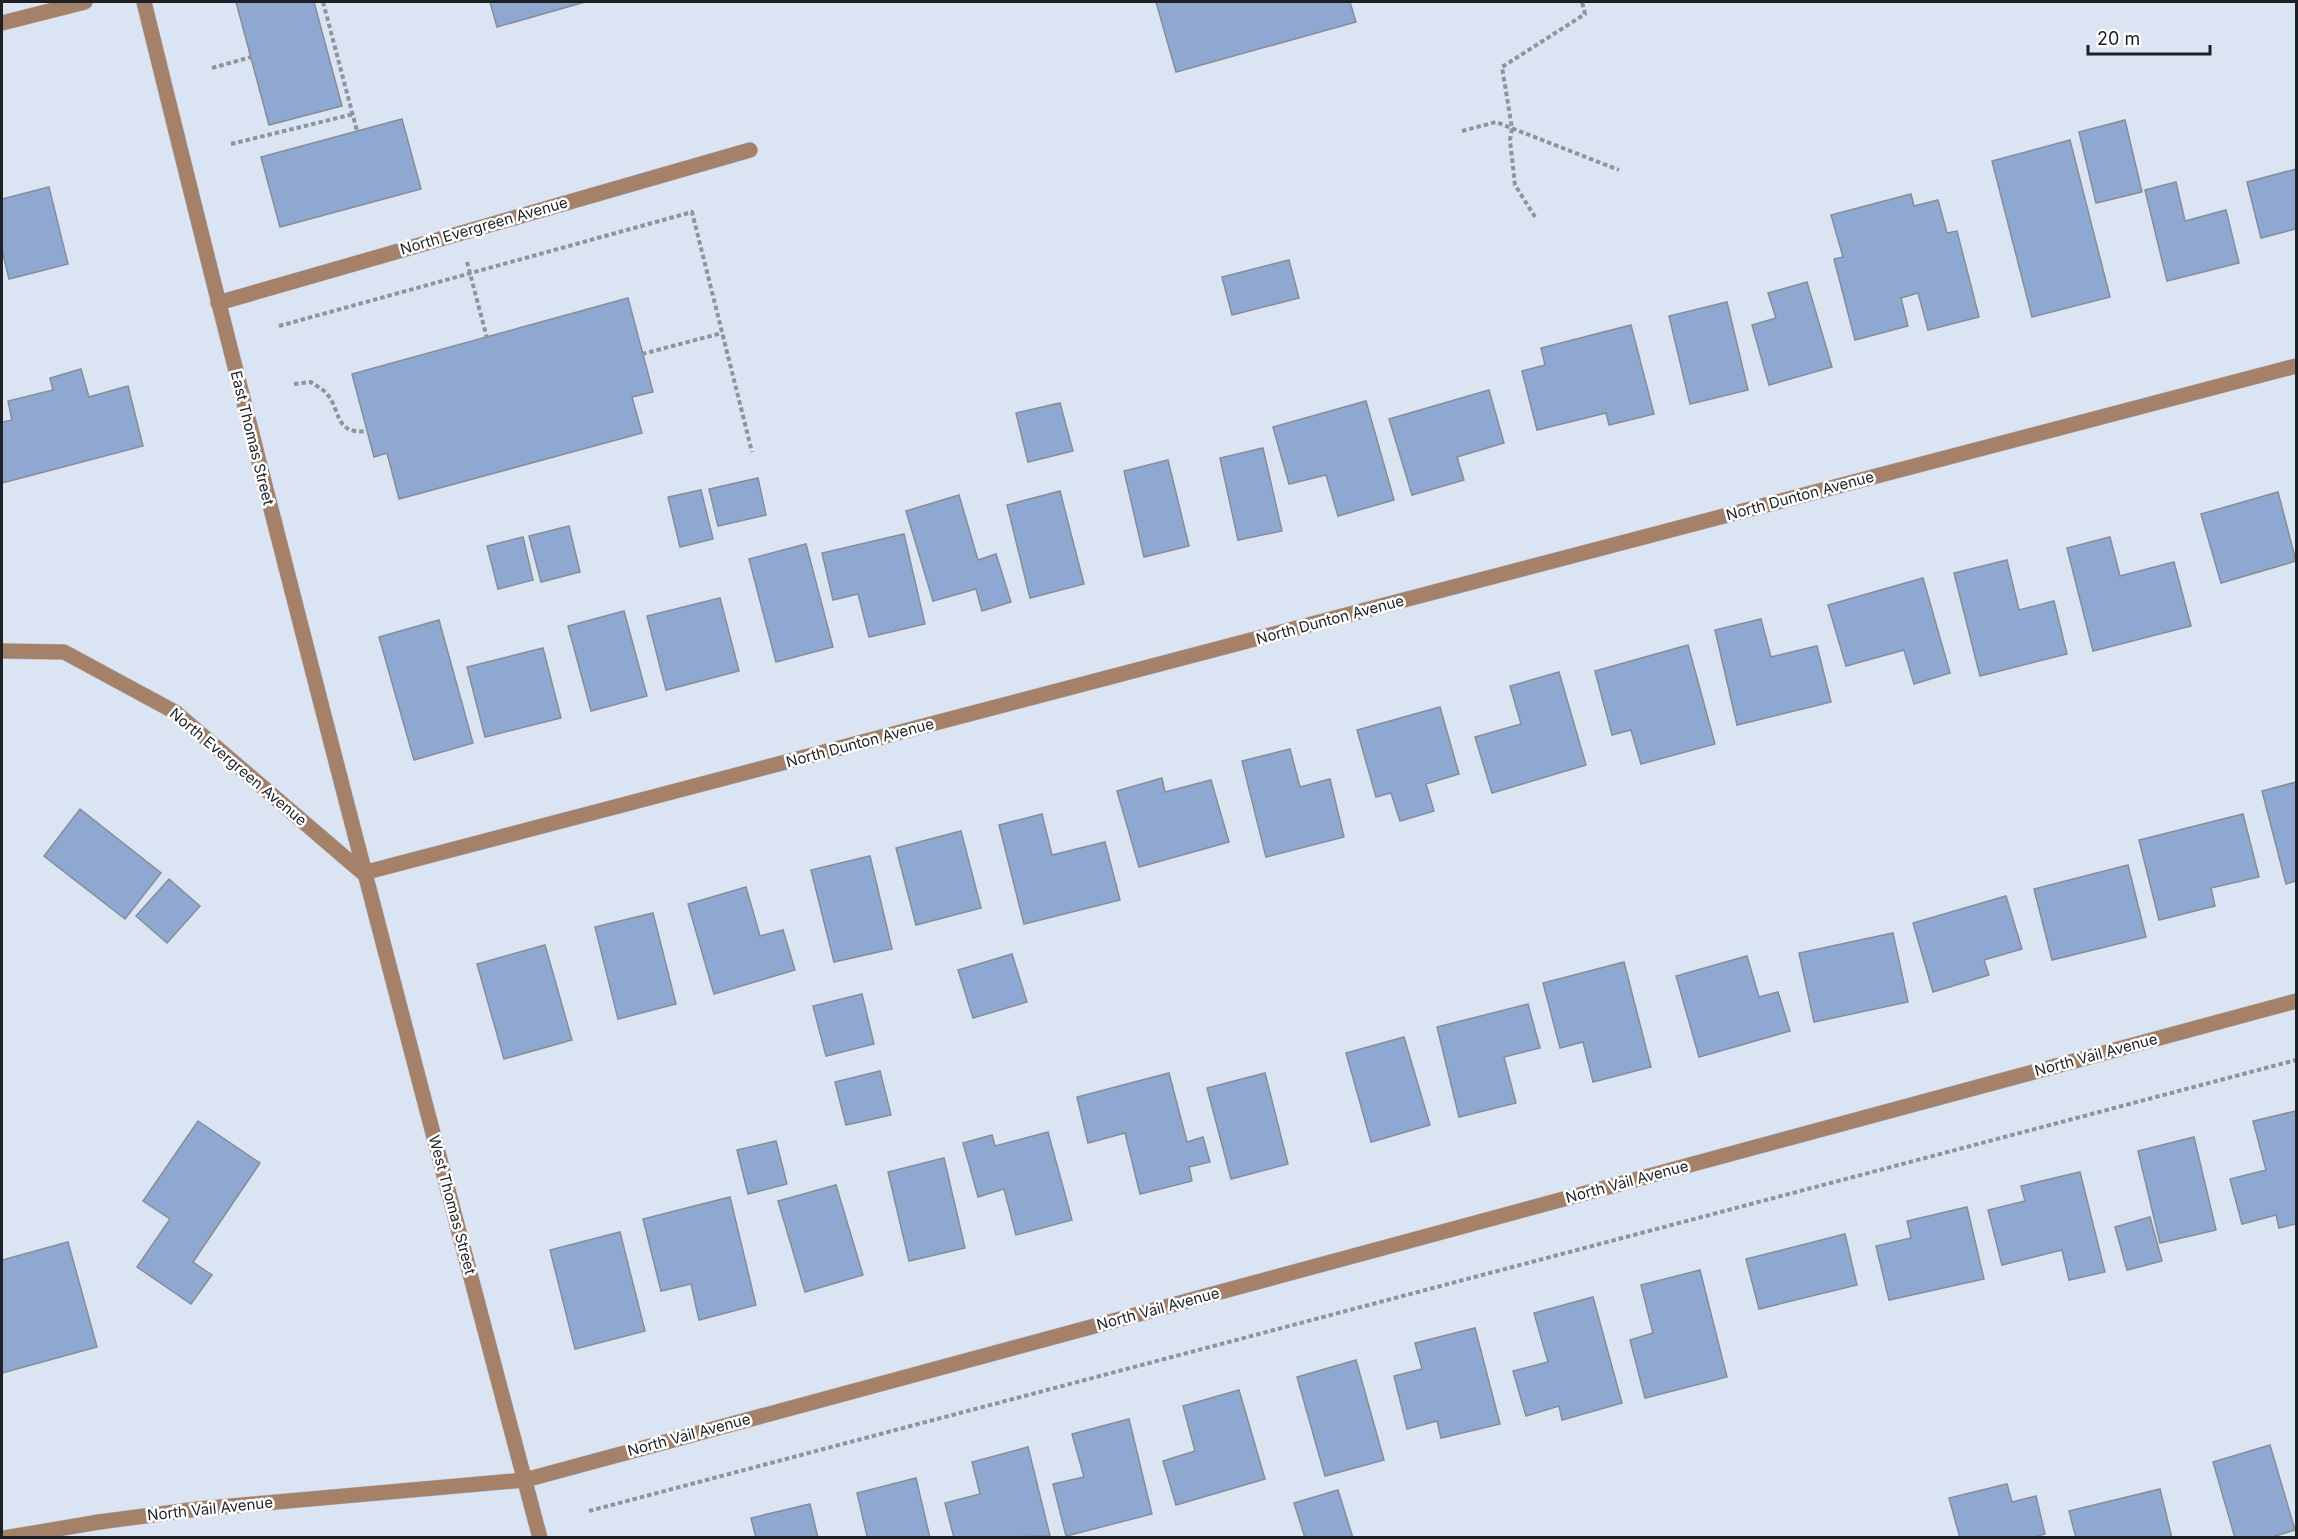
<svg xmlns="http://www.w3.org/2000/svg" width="2298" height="1539" font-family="Inter,sans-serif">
	<rect width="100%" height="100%" fill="#dbe4f2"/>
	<path fill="#8fa8d1" stroke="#858d9a" stroke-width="1.5" d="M236 2H314L342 106 269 125Z
		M490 2H585L497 27Z
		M1156 2H1350L1356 22 1176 72Z
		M402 119 421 189 280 227 261 157Z
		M2125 120 2142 192 2096 203 2079 132Z
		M2070 140 2110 297 2032 317 1992 161Z
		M2296 169V229L2261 238 2247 182Z
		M2176 182 2185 221 2226 210 2239 263 2167 281 2145 190Z
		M49 187 68 264 9 279 2 250V199Z
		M1911 194 1914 206 1938 200 1947 233 1957 231 1979 317 1928 330 1918 293 1901 298 1908 326 1855 340 1834 259 1843 257 1831 215Z
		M1289 260 1299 298 1232 315 1222 277Z
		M1807 282 1832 367 1769 385 1752 325 1776 318 1768 293Z
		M628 298 653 392 632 397 642 433 399 499 387 453 374 457 352 374Z
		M1727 302 1748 390 1690 404 1669 316Z
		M1631 325 1654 414 1609 425 1606 413 1537 430 1522 371 1545 365 1541 348Z
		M81 369 89 397 128 386 143 446 2 483V422L12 420 8 401 53 390 50 378Z
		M1489 390 1504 443 1457 457 1464 480 1412 495 1389 419Z
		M1366 401 1394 500 1338 516 1326 475 1289 484 1273 427Z
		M1060 403 1073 451 1028 462 1016 413Z
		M1263 448 1282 531 1238 540 1220 458Z
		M1168 460 1189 546 1144 557 1124 471Z
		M758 478 766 515 718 526 709 489Z
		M701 490 713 539 680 547 668 497Z
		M1060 491 1084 584 1030 598 1007 505Z
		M2278 492 2296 561 2221 583 2201 514Z
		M959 495 978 560 996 554 1011 602 982 611 976 589 933 601 906 511Z
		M569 526 580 572 541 582 529 536Z
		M904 534 925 624 869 637 858 594 833 600 822 553Z
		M523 537 533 580 498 589 487 546Z
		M2110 537 2120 576 2174 562 2191 626 2093 651 2067 548Z
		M806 544 833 647 776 662 749 559Z
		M2007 560 2019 610 2054 601 2067 654 1980 676 1954 573Z
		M1923 578 1950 673 1914 684 1904 650 1846 666 1828 605Z
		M720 598 739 671 666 690 647 616Z
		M624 611 647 696 591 711 568 626Z
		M1761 619 1771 657 1817 646 1831 702 1737 725 1715 630Z
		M439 620 473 743 414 760 379 637Z
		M1688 645 1715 744 1641 764 1631 730 1612 735 1595 671Z
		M543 648 561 718 485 737 467 667Z
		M1559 672 1586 765 1492 793 1475 737 1521 724 1510 686Z
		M1440 707 1459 774 1426 784 1434 811 1400 821 1391 793 1376 797 1357 730Z
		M1290 749 1300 787 1330 779 1344 837 1266 857 1242 761Z
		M1162 778 1165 792 1211 780 1229 842 1139 867 1117 791Z
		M2296 782V881L2286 884 2262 791Z
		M80 809 161 873 125 919 44 856Z
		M1042 814 1052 855 1105 842 1120 900 1024 924 999 825Z
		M2243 814 2259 877 2211 888 2215 906 2159 920 2139 840Z
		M961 831 981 908 916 925 896 848Z
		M870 856 892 949 834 962 811 870Z
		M2128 865 2146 937 2052 960 2034 889Z
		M169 879 200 906 167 943 136 916Z
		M746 887 760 936 783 930 795 970 714 994 688 904Z
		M2006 896 2022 949 1984 960 1989 975 1933 992 1913 923Z
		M653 913 676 1004 618 1019 595 927Z
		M1893 933 1908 1002 1814 1022 1799 953Z
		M545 945 572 1040 504 1059 477 964Z
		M1012 954 1027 1002 973 1018 958 970Z
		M1747 956 1759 997 1778 992 1790 1031 1699 1057 1676 976Z
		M1624 962 1651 1067 1593 1082 1583 1042 1560 1048 1543 983Z
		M862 994 874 1044 826 1056 813 1006Z
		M1528 1004 1540 1048 1504 1057 1516 1103 1459 1117 1437 1027Z
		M1404 1037 1430 1125 1371 1142 1346 1053Z
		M880 1071 891 1115 846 1125 835 1082Z
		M1169 1073 1187 1142 1203 1137 1210 1162 1189 1167 1192 1181 1140 1194 1125 1133 1088 1143 1077 1097Z
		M1265 1073 1288 1164 1231 1179 1207 1088Z
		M2296 1111V1224L2279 1228 2276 1215 2242 1224 2230 1179 2266 1170 2253 1121Z
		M198 1121 260 1163 193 1262 212 1275 191 1304 137 1267 170 1219 143 1201Z
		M1048 1132 1072 1220 1016 1235 1004 1189 978 1197 963 1143 992 1135 995 1146Z
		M2194 1137 2216 1230 2160 1243 2138 1151Z
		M776 1141 787 1184 748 1194 737 1150Z
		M944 1158 965 1248 909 1261 888 1172Z
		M2080 1172 2105 1272 2069 1280 2062 1250 2002 1265 1988 1210 2025 1201 2021 1186Z
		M836 1185 863 1275 805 1292 778 1201Z
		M730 1197 756 1305 699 1320 691 1284 661 1291 643 1219Z
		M1967 1207 1984 1279 1889 1300 1876 1246 1911 1238 1907 1221Z
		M2150 1217 2162 1261 2127 1270 2115 1227Z
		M620 1232 645 1331 575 1349 550 1250Z
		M1845 1234 1857 1285 1759 1309 1746 1259Z
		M68 1242 97 1347 2 1373V1260Z
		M1700 1270 1727 1377 1645 1398 1630 1340 1653 1333 1641 1285Z
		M1593 1297 1622 1403 1562 1420 1559 1406 1526 1416 1513 1371 1548 1362 1534 1313Z
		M1475 1328 1500 1424 1441 1438 1437 1421 1407 1429 1394 1376 1422 1369 1415 1343Z
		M1356 1360 1384 1460 1325 1476 1297 1377Z
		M1239 1390 1265 1479 1176 1505 1163 1461 1195 1451 1183 1406Z
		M1129 1419 1152 1514 1066 1536 1053 1484 1084 1477 1072 1434Z
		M2270 1445 2295 1530 2269 1538H2235L2213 1462Z
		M1028 1447 1050 1536 954 1538 945 1503 980 1494 972 1462Z
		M916 1478 930 1538H862L867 1536 857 1493Z
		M2007 1484 2012 1502 2036 1496 2045 1534 2031 1538H1960L1949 1498Z
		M2160 1489 2172 1538H2076L2069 1511Z
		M1338 1490 1353 1538H1305L1294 1503Z
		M810 1504 818 1538H756L751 1518Z"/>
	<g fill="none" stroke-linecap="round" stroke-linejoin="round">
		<defs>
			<path id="minor" d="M144 2C270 515 404 1026 540 1538
				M2 23 85 2
				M218 303 750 150
				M2 651 64 652 175 712 363 873
				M363 873 2296 366
				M4 1538 99 1522 198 1509 525 1480 2296 1001"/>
		</defs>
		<use href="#minor" stroke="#b9c1cd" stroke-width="16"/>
		<path stroke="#8d949e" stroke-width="4" stroke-dasharray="4.5 3" stroke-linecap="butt" d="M323 2 357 131
			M212 68 251 57
			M1462 131 1496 122 1619 170
			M231 144 354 114
			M1535 217 1515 185 1510 140 1512 128 1502 67 1585 14 1582 2
			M467 262 487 338
			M279 326 692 212 752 452
			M642 354 722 333
			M294 384 311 382C316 386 323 389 327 394 341 410 334 435 367 431
			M589 1511 2296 1060"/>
		<use href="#minor" stroke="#a68169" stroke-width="15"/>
	</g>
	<g text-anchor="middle" stroke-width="5" stroke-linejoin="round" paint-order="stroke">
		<g font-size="15" fill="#1d2025" stroke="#fff">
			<text transform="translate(484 226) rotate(-16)" y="5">North Evergreen Avenue</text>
			<text transform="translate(252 438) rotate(76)" y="5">East Thomas Street</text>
			<text transform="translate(1800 496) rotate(-15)" y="5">North Dunton Avenue</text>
			<text transform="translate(1330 620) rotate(-15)" y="5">North Dunton Avenue</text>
			<text transform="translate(860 743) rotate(-15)" y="5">North Dunton Avenue</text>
			<text transform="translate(238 767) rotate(40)" y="5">North Evergreen Avenue</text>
			<text transform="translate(2096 1055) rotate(-15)" y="5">North Vail Avenue</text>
			<text transform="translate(1627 1182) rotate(-15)" y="5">North Vail Avenue</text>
			<text transform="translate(452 1205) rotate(75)" y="5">West Thomas Street</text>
			<text transform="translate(1158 1309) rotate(-15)" y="5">North Vail Avenue</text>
			<text transform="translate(689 1435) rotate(-15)" y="5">North Vail Avenue</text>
			<text transform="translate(210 1509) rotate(-6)" y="5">North Vail Avenue</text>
		</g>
	</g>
	<rect width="2298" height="1539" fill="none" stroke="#1d2025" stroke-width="6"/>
	<path d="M2088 45v9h122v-9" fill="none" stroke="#1d2025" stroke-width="3"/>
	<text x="2097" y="45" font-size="18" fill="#1d2025" stroke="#ffffff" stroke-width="4.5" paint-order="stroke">20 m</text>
</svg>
